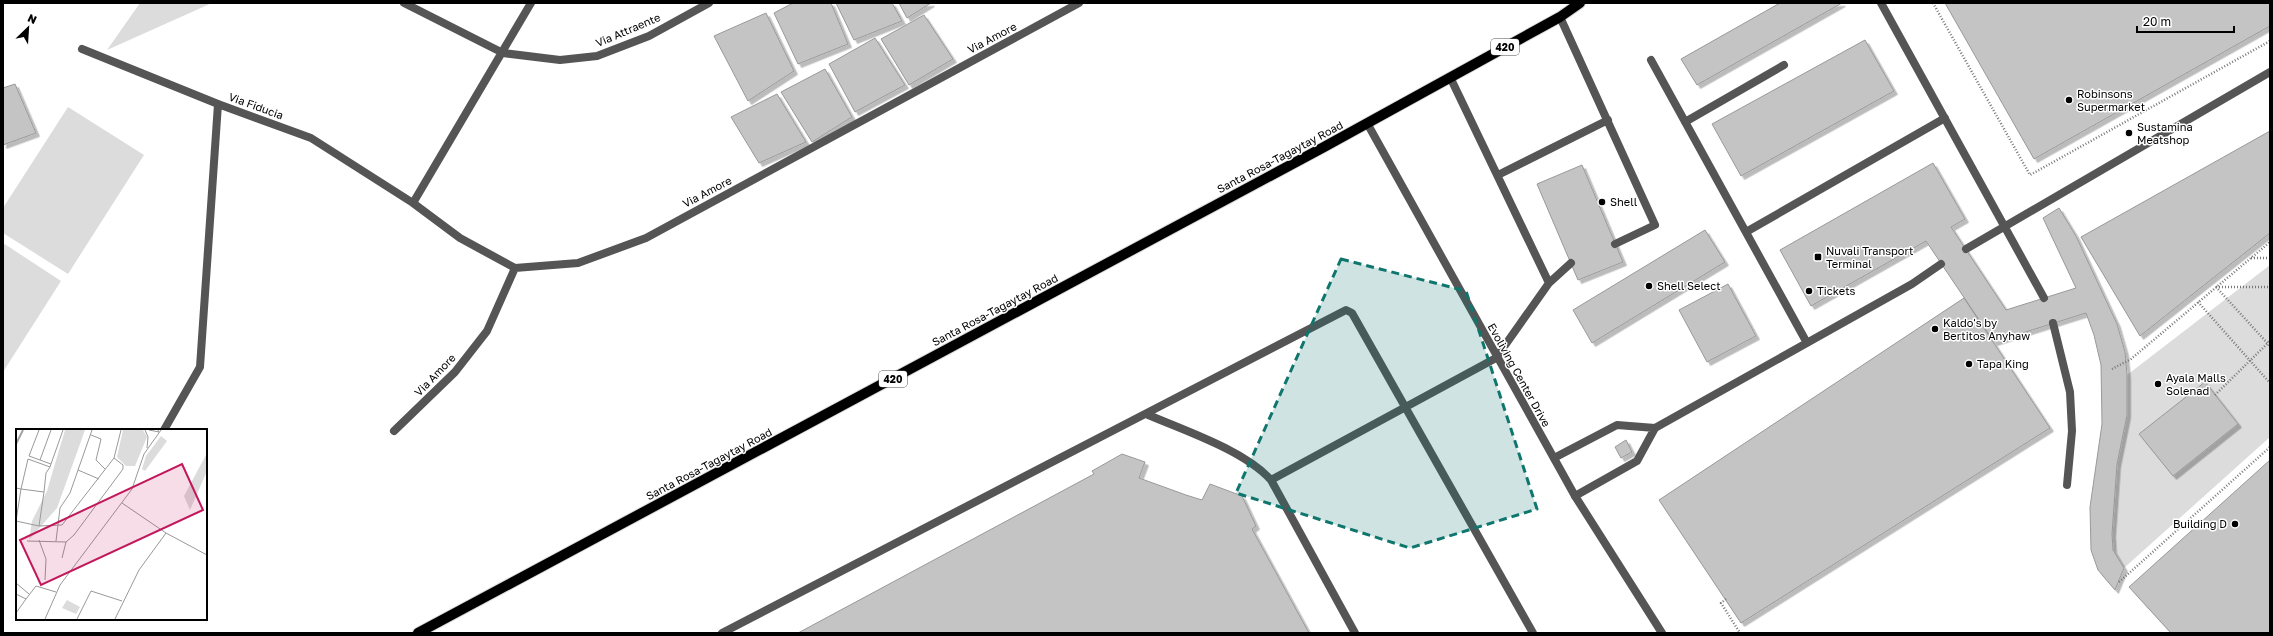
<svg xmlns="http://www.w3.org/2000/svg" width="2273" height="636" font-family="'Golos Text',sans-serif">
	<defs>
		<filter id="shadow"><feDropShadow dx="3.5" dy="3.5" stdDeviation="0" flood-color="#0004"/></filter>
	</defs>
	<rect width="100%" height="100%" fill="#fff"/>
	<path fill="#dcdcdc" d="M140 3H212L107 50Z
		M68 107 144 155 68 274 3 233V208Z
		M3 243 61 281 3 372Z
		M2270 265V437L2124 568 2113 550 2112 534 2117 464 2127 415V375Z"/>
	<path fill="#c4c4c4" stroke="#999" filter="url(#shadow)" d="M793 3H831L848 44 798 64 774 13Z
		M836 3H892L902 21 854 40Z
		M899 3H931L907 18Z
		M1780 3H1842L1697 85 1681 59Z
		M1945 3H2270V26L2034 159Z
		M766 13 794 71 748 101 714 36Z
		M924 15 953 59 909 85 881 39Z
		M875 38 905 85 855 112 829 64Z
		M1865 40 1894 91 1741 176 1712 124Z
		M825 69 852 117 812 142 781 92Z
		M15 84 36 133 3 145V88Z
		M777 94 806 142 759 163 731 117Z
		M2270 131V233L2140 336 2081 237Z
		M1933 163 1965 219 1951 227 2006 310 2076 288 2043 218 2059 208 2076 236 2117 324 2125 352 2127 375V415L2117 464 2112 534 2113 550 2124 568 2115 590 2098 570 2091 550 2090 507 2102 424 2101 365 2094 335 2086 313 1994 342 1926 241 1811 306 1780 250Z
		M1582 165 1623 262 1578 280 1537 184Z
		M1705 230 1725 262 1592 343 1573 310Z
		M1728 284 1756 336 1707 362 1679 310Z
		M1964 298 2050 428 1741 623 1659 500Z
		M2205 382 2238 424 2173 476 2139 434Z
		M1626 440 1632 452 1621 458 1615 447Z
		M1122 454 1145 462 1139 478 1186 495 1202 500 1210 484 1242 496 1256 526 1252 529 1309 633H798L1094 474 1092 471Z
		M2270 460V633H2171L2129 587Z"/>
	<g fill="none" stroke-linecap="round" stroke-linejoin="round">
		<defs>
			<path id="primary" d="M418 633 1324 147 1560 17 1580 3"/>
		</defs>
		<use href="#primary" stroke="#dbdbdb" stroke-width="12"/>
		<path stroke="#777" stroke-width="2.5" stroke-dasharray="1 2" stroke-linecap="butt" d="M1933 3 2030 175 2270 41
			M2251 258H2270
			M2216 287 2270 346
			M2216 287H2270
			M2198 302 2270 383
			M2112 369 2131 359 2270 242
			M2215 395 2270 341
			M2119 582 2270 447
			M1726 599 1721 603 1740 633"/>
		<path stroke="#555" stroke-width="8" d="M1881 3 2044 298
			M1560 17 1655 225 1615 244
			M1651 60 1807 343
			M1450 77 1549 283
			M1685 122 1784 65
			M1498 175 1608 120
			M1746 232 1945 118
			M1966 249 2270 72
			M2053 323 2070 392 2072 431 2067 485
			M1146 414C1183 430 1244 450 1271 480L1355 633
			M1554 458 1617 425 1655 428
			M1271 480 1496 358 1549 283 1571 263
			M1575 496 1637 461 1655 428 1912 284 1941 264
			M722 633 1346 310 1352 313 1533 633"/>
		<path stroke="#555" stroke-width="8" d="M404 3 503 53 560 60 597 56 649 36 709 3
			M82 49 218 104 311 138 413 203 460 238 515 268
			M413 203 531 3
			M164 430 200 367 218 104
			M394 431 455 372 487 331 515 268 578 263 646 238 1079 3"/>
		<path stroke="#555" stroke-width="8" d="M1367 123 1575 496 1662 633"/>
		<use href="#primary" stroke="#000" stroke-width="10"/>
	</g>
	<path fill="#0f766e" fill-opacity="0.2" stroke="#0f766e" stroke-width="3" stroke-dasharray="8 5" stroke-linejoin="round" d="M1341 259 1466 291 1537 509 1410 548 1236 493Z"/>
	<g fill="#000" stroke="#fff" stroke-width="1.5">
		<circle cx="2069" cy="100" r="4"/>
		<circle cx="2129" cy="133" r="4"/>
		<circle cx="1602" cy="202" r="4"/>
		<rect x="1814" y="253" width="8" height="8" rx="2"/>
		<circle cx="1649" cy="286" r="4"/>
		<circle cx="1809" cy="291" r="4"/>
		<circle cx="1935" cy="329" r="4"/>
		<circle cx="1969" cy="364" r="4"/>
		<circle cx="2158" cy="384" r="4"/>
		<circle cx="2235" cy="524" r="4"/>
	</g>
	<g text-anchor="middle" stroke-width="3" stroke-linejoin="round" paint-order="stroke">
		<g fill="#fff" stroke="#4c4c4c" stroke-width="1">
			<rect x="1491" y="39" width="28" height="16" rx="3"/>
			<rect x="879" y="371" width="28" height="16" rx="3"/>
		</g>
		<g font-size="10" font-weight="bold" fill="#000">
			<text x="1505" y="51">420</text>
			<text x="893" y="383">420</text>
		</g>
		<g font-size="11" fill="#000" stroke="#fff">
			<text transform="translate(628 30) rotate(-23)" y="4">Via Attraente</text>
			<text transform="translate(992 38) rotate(-28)" y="4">Via Amore</text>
			<text transform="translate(256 106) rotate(20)" y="4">Via Fiducia</text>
			<text transform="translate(1280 157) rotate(-28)" y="4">Santa Rosa-Tagaytay Road</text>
			<text transform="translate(707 192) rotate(-28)" y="4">Via Amore</text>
			<text transform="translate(995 310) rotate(-28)" y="4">Santa Rosa-Tagaytay Road</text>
			<text transform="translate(435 375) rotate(-46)" y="4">Via Amore</text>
			<text transform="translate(1519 375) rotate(61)" y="4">Evoliving Center Drive</text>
			<text transform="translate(709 464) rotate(-28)" y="4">Santa Rosa-Tagaytay Road</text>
		</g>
		<g font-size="11" fill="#000" stroke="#fff" text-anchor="start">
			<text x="2077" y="98">Robinsons<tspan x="2077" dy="13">Supermarket</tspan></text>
			<text x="2137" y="131">Sustamina<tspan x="2137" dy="13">Meatshop</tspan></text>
			<text x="1610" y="206">Shell</text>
			<text x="1826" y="255">Nuvali Transport<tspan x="1826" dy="13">Terminal</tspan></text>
			<text x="1657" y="290">Shell Select</text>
			<text x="1817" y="295">Tickets</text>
			<text x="1943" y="327">Kaldo's by<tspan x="1943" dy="13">Bertitos Anyhaw</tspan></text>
			<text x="1977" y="368">Tapa King</text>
			<text x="2166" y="382">Ayala Malls<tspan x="2166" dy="13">Solenad</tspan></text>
			<text x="2227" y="528" text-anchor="end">Building D</text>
		</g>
	</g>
	<g transform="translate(16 429)">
		<rect width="191" height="191" fill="#fff"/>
		<path d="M49 1H69L41 79 13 111 16 92 31 62ZM107 1H127L131 8 119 37H110L101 28ZM145 7 151 12 129 42 126 40 130 27ZM191 24V42L174 81 168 67ZM51 171 64 178 60 185 46 179Z" fill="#dcdcdc"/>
		<path fill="none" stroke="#a3a3a3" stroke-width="2" d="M0 15 7 1"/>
		<path fill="none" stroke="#999" stroke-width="1" d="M23 1 13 27 35 35 47 1M129 1 132 8 131 19M133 1 143 3 142 1M75 6 85 10 80 31 89 40M24 31 35 1M34 38 12 30 5 60 28 63 30 44 34 38 35 35M62 41 83 50M0 59 5 60 0 92 23 97M28 63 23 97 46 96 98 29 105 1M106 74 150 104 191 126M23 111 30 130 29 151M11 112 50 113M40 112 44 79 54 64 76 1M46 129 50 113 58 106 107 40V36L98 29M0 154 13 165M0 165 10 170 20 157 40 163M0 184 10 170M29 190 44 156 116 60 128 25 145 1M61 190 75 162 106 172M99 190 123 141 150 104"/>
		<path fill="#c2185b" fill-opacity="0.15" stroke="#c2185b" stroke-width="2" d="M166 35 187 81 25 156 4 111Z"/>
		<rect width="191" height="191" fill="none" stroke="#000" stroke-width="2"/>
	</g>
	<rect width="2273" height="636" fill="none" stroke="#000000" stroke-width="8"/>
	<g transform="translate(28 28) rotate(25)" stroke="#ffffff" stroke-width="3" paint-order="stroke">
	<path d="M0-3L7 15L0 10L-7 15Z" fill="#000000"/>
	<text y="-6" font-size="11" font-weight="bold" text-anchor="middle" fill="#000000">N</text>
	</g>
	<path d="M2137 26v6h97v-6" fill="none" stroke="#000000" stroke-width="2"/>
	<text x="2143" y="26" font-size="12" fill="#000000" stroke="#ffffff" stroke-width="3" paint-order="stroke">20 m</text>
</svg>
